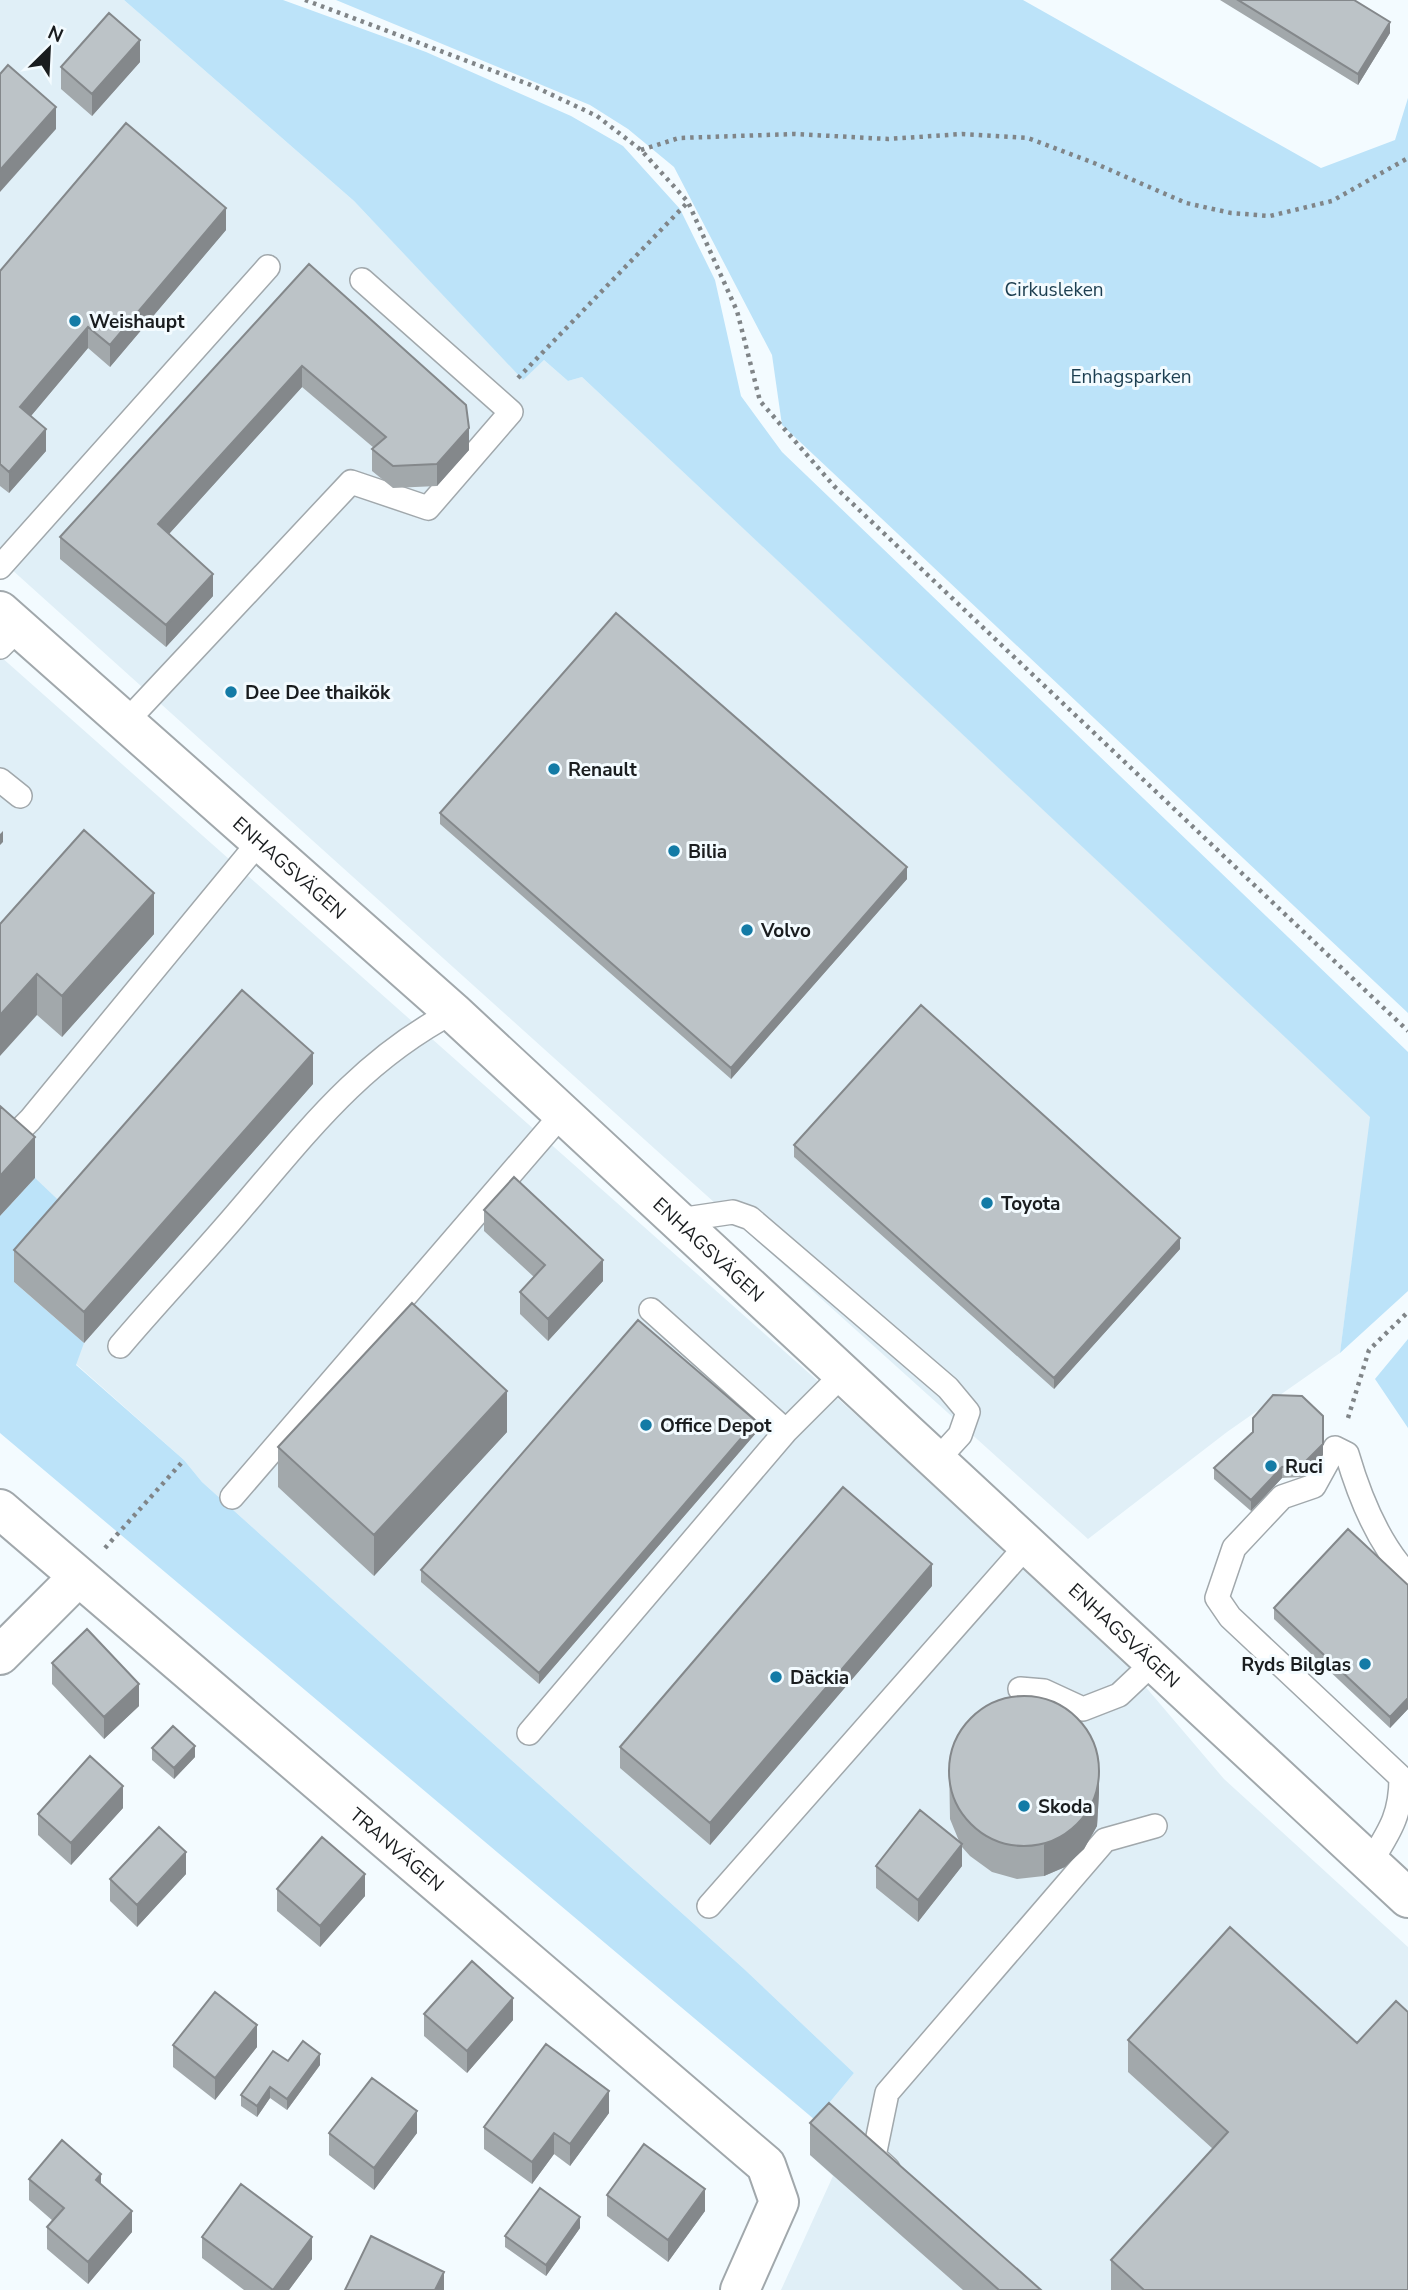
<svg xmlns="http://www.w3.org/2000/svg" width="1408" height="2290" font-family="'Nunito Sans',sans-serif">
	<rect width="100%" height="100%" fill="#f3fbff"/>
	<path fill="#e0eff7" d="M0 0H124L354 201 523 379 544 360 568 381 582 377 1371 1117 1340 1353 1227 1432 1088 1539 0 559Z
		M0 656 1092 1624 1224 1779 1408 1947V2290H781L833 2176 810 2155 815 2120 854 2073 743 1968 202 1482 184 1460 76 1364 35 1178 0 1216Z"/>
	<path fill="#bce3f9" d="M124 0H283L426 52 571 116 623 146 680 209 715 280 741 396 782 452 1408 1052V1291L1340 1353 1370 1117 582 377 568 381 544 360 523 380 354 201Z
		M336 0H1023L1321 168 1395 140 1408 98V1013L782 425 772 355 674 167 628 129 590 105Z
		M35 1178 73 1214 14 1282 84 1343 76 1365 184 1460 202 1482 743 1968 854 2073 815 2120 0 1433V1216Z
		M1408 1339V1428L1375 1379Z"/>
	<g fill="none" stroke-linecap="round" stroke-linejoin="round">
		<defs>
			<path id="lane" d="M0 567 268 267
				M0 647 19 628
				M125 723 351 482 428 508 511 412 362 280
				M0 780 20 796
				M9 1141 30 1120 259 842
				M679 1220 733 1212 750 1218 948 1388 968 1412 960 1435 938 1459
				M651 1310 786 1431
				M120 1346C159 1300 201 1256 240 1210 307 1132 360 1061 453 1012
				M232 1497 563 1113
				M1408 1575C1379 1544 1359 1495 1347 1454L1335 1448 1314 1486 1282 1497 1234 1548 1217 1598 1230 1617 1408 1784
				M1020 1689 1044 1691 1083 1709 1119 1695 1155 1661
				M529 1733 786 1431 844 1373
				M1370 1863C1389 1832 1401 1816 1401 1778
				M709 1906 1029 1543
				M888 2169 874 2156 887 2093 1105 1840 1155 1826"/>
			<g id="street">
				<path id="s1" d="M0 1509 766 2165 779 2202 740 2290"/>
				<path d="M0 1655 78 1577"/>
			</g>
			<g id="secondary">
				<path id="s2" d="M0 611 453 1012 1408 1898"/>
			</g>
		</defs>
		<use href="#lane" stroke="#a1a8ac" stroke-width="26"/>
		<use href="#street" stroke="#a1a8ac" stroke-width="42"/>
		<use href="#secondary" stroke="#a1a8ac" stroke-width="42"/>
		<path stroke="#808588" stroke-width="4.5" stroke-dasharray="3.5 5" stroke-linecap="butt" d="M305 0 531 85 597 116 641 150 688 202 737 311 760 401 834 486 1408 1031
			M641 150 679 138 795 134 888 139 962 134 1028 138 1094 163 1186 203 1231 213 1270 216 1332 201 1408 158
			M518 378 688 202
			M1348 1418 1369 1350 1408 1312
			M105 1548 184 1460"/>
		<use href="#lane" stroke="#fff" stroke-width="23"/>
		<use href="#street" stroke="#fff" stroke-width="38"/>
		<use href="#secondary" stroke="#fff" stroke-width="38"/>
	</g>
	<path fill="#a2a8ab" d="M1220 0H1354L1390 33 1358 85Z
		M140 62 92 116 61 89V67Z
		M226 230 110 367 88 348 31 416 46 451 9 493 0 486V271Z
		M309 264 469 450 437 486 393 488 372 471V449L374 448 302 387 169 534 213 596 166 647 60 559V537Z
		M440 813 907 879 731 1079 440 824Z
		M0 924 154 934 62 1037 37 1015Z
		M313 1084 84 1343 14 1282V1250Z
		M794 1145 1180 1249 1054 1389 794 1157Z
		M484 1210 603 1281 548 1341 520 1314V1292L534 1277 484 1231Z
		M507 1432 374 1576 278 1487V1447Z
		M756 1433 539 1684 421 1582V1570Z
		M1323 1455 1302 1477 1282 1478 1251 1511 1214 1479V1468Z
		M1408 1585V1709L1390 1728 1274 1619V1608Z
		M932 1586 710 1845 620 1768V1747Z
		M52 1663 139 1706 104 1739 52 1684Z
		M152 1748 195 1757 174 1779 152 1760Z
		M949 1761 1099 1793 1097 1826 1084 1849 1065 1867 1044 1876 1017 1879 992 1872 970 1856 962 1847V1866L918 1922 876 1888V1866L959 1841 950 1819Z
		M123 1808 71 1865 38 1835V1814Z
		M186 1874 137 1927 110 1901V1879Z
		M277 1889 365 1896 320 1947 277 1911Z
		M424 2014 513 2020 467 2073 424 2036Z
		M1128 2040 1357 2043 1408 2290H1111V2260L1213 2149 1128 2072Z
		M173 2045 257 2047 215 2100 173 2067Z
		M288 2061 320 2065 287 2110 270 2098 257 2117 241 2106V2095Z
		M609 2113 570 2166 554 2154 532 2184 484 2149V2127Z
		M810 2123 1041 2290H963L810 2155Z
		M329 2133H417L374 2190 329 2155Z
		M29 2179 101 2184 132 2232 88 2284 47 2249V2227L53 2221 29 2200Z
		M607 2195 705 2211 668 2262 607 2216Z
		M580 2228 546 2276 505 2247V2236Z
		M202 2237 312 2259 289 2290H244L202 2258Z"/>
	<path fill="#84888b" d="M1390 22V33L1358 85V74Z
		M140 40V62L92 116V94Z
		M56 107V129L0 192V170Z
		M226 208V230L110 367V345Z
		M88 327V348L20 429V407Z
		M302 366V387L158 546V524Z
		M469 428V450L437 486V464Z
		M46 429V451L9 493V472Z
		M213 574V596L166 647V625Z
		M3 831V842L0 845V834Z
		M907 867V879L731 1079V1068Z
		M154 893V934L62 1037V996Z
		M37 974V1015L0 1056V1015Z
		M313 1053V1084L84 1343V1312Z
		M35 1137V1178L0 1216V1176Z
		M1180 1238V1249L1054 1389V1378Z
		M603 1260V1281L548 1341V1319Z
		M507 1391V1432L374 1576V1535Z
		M756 1421V1433L539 1684V1673Z
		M1323 1444V1455L1302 1477V1465Z
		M1282 1467V1478L1251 1511V1500Z
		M932 1564V1586L710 1845V1823Z
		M139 1684V1706L104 1739V1717Z
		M1408 1698V1709L1390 1728V1717Z
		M195 1746V1757L174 1779V1768Z
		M1099 1761V1793L1097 1826 1084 1849 1065 1867 1044 1876V1845Z
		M123 1786V1808L71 1865V1843Z
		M962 1844V1866L918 1922V1900Z
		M186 1852V1874L137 1927V1905Z
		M365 1874V1896L320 1947V1926Z
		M513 1998V2020L467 2073V2051Z
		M257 2025V2047L215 2100V2078Z
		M320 2054V2065L287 2110V2099Z
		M270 2087V2098L257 2117V2106Z
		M609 2091V2113L570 2166V2144Z
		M417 2111V2133L374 2190V2168Z
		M554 2133V2154L532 2184V2162Z
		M101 2174V2196L96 2180Z
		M705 2189V2211L668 2262V2240Z
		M132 2211V2232L88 2284V2262Z
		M580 2217V2228L546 2276V2265Z
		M312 2237V2259L289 2290H273Z
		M444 2272V2290H435Z"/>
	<path fill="#bcc3c7" stroke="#84888b" stroke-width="2" d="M1238 0H1354L1390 22 1358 74Z
		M109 13 140 40 92 94 61 67Z
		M8 65 56 107 0 170V74Z
		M126 123 226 208 110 345 88 327 20 407 46 429 9 472 0 464V271Z
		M309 264 466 405 469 428 437 464 393 466 372 449 386 437 302 366 158 524 213 574 166 625 60 537Z
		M616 613 907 867 731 1068 440 813Z
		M84 830 154 893 62 996 37 974 0 1015V924Z
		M242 990 313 1053 84 1312 14 1250Z
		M921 1005 1180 1238 1054 1378 794 1145Z
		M0 1106 35 1137 0 1176Z
		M514 1177 603 1260 548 1319 520 1292 545 1265 484 1210Z
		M412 1303 507 1391 374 1535 278 1447Z
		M638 1320 756 1421 539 1673 421 1570Z
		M1273 1395 1302 1396 1323 1416V1444L1302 1465 1282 1467 1251 1500 1214 1468 1253 1432V1418Z
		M843 1487 932 1564 710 1823 620 1747Z
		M1348 1529 1408 1585V1698L1390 1717 1274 1608Z
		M87 1629 139 1684 104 1717 52 1663Z
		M949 1771a75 75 0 1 1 150 0a75 75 0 1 1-150 0Z
		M173 1726 195 1746 174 1768 152 1748Z
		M90 1756 123 1786 71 1843 38 1814Z
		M920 1810 962 1844 918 1900 876 1866Z
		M159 1827 186 1852 137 1905 110 1879Z
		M322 1837 365 1874 320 1926 277 1889Z
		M1230 1927 1357 2043 1396 2001 1408 2012V2290H1144L1111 2260 1228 2132 1128 2040Z
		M472 1961 513 1998 467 2051 424 2014Z
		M215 1992 257 2025 215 2078 173 2045Z
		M303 2041 320 2054 287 2099 270 2087 257 2106 241 2095 273 2051 288 2061Z
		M546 2044 609 2091 570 2144 554 2133 532 2162 484 2127Z
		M372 2078 417 2111 374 2168 329 2133Z
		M829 2103 1041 2290H999L810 2123Z
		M62 2140 101 2174 96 2180 132 2211 88 2262 47 2227 64 2208 29 2179Z
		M644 2144 705 2189 668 2240 607 2195Z
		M241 2184 312 2237 273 2290 202 2237Z
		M540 2188 580 2217 546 2265 505 2236Z
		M371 2236 444 2272 435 2290H345Z"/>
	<g fill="#137ba6" stroke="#f3fbff" stroke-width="2.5">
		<circle cx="75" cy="321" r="7"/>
		<circle cx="231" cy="692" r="7"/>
		<circle cx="554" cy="769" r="7"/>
		<circle cx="674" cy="851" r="7"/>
		<circle cx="747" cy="930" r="7"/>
		<circle cx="987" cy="1203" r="7"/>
		<circle cx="646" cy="1425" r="7"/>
		<circle cx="1271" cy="1466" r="7"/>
		<circle cx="1365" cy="1664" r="7"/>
		<circle cx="776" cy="1677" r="7"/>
		<circle cx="1024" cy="1806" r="7"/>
	</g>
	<g text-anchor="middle" stroke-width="6" stroke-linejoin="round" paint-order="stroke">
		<g font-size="19" fill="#1c3e50" stroke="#f3fbff">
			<text x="1054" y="296">Cirkusleken</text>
			<text x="1131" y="383">Enhagsparken</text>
		</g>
		<g font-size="19" font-weight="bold" fill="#1a1d1f" stroke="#f3fbff" text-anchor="start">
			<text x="89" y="328">Weishaupt</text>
			<text x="245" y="699">Dee Dee thaikök</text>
			<text x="568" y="776">Renault</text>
			<text x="688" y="858">Bilia</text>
			<text x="761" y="937">Volvo</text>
			<text x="1001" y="1210">Toyota</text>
			<text x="660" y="1432">Office Depot</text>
			<text x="1285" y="1473">Ruci</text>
			<text x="1351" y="1671" text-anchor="end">Ryds Bilglas</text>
			<text x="790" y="1684">Däckia</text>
			<text x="1038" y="1813">Skoda</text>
		</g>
		<g font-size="19" fill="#1a1d1f" stroke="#f3fbff">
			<text dy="7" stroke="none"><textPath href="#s2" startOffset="387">ENHAGSVÄGEN</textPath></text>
			<text dy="7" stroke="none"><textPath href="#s2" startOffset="954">ENHAGSVÄGEN</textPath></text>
			<text dy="7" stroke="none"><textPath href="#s2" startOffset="1521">ENHAGSVÄGEN</textPath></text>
			<text dy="7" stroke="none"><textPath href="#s1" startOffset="523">TRANVÄGEN</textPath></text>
		</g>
	</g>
	<g transform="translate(49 49) rotate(24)" stroke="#f3fbff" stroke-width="5" paint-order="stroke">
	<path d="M0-5L12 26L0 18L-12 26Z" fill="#1a1d1f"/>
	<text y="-10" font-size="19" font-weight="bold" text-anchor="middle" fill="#1a1d1f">N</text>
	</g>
</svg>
